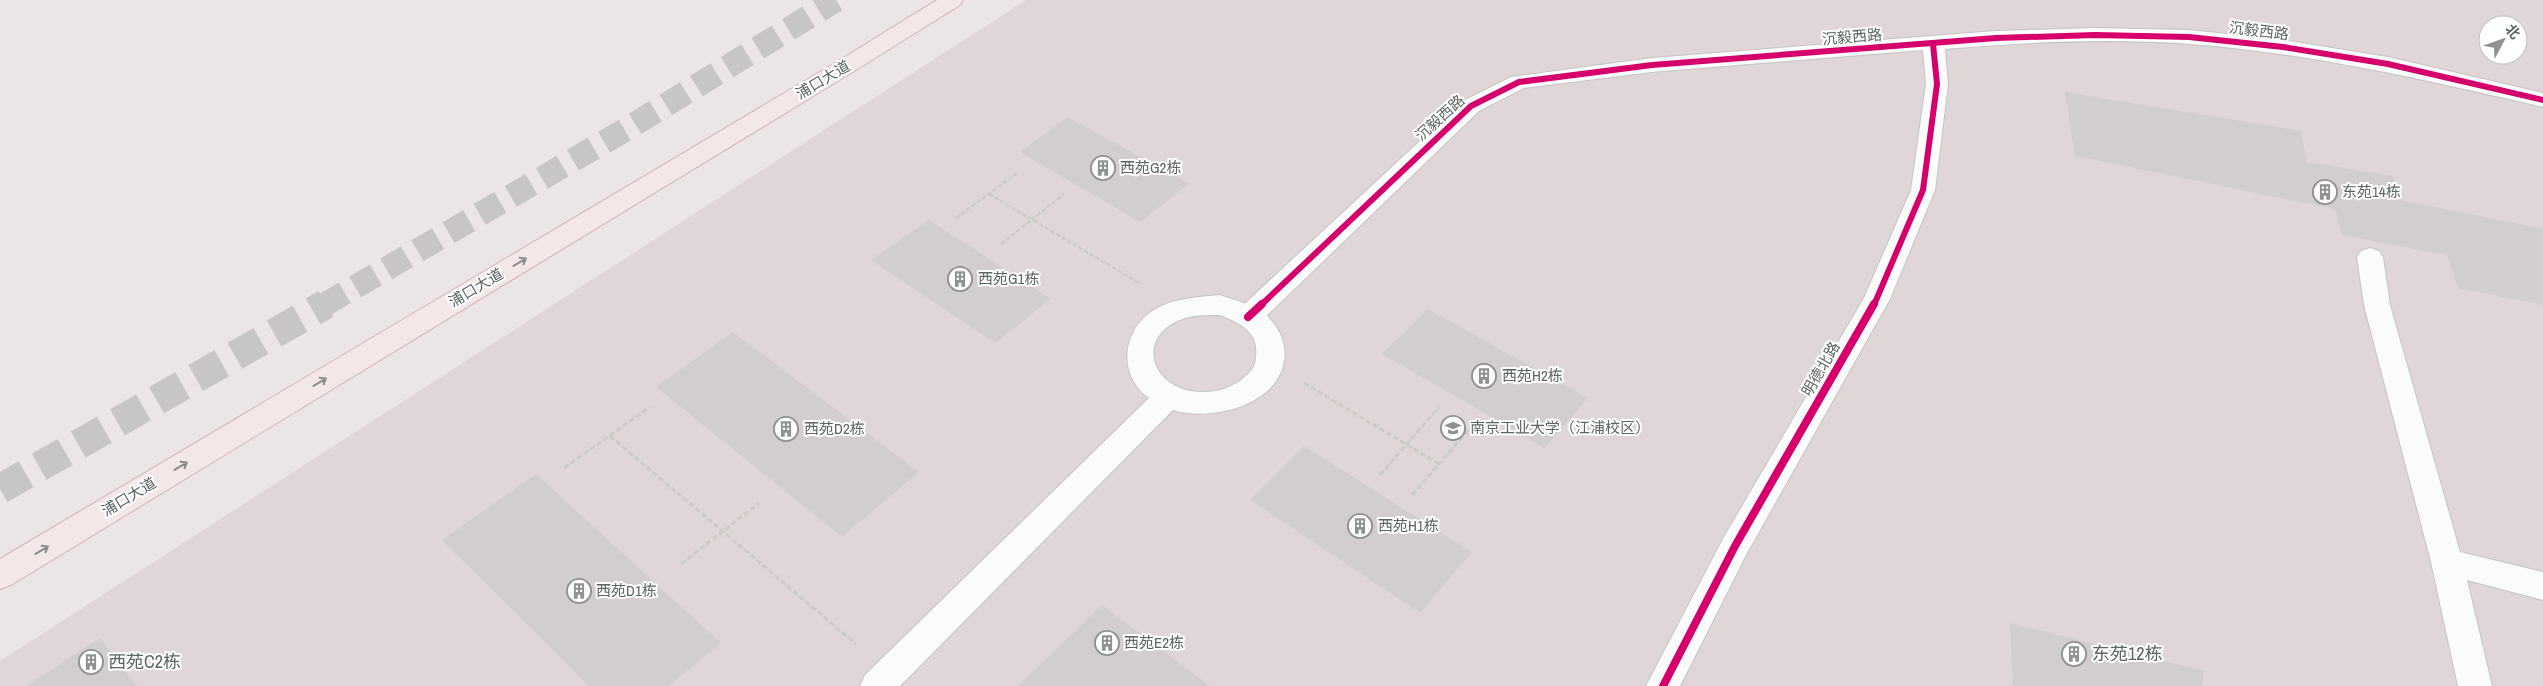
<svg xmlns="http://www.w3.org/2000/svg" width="2543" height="686" font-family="'Archivo Narrow','Noto Sans SC',sans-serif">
	<rect width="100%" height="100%" fill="#ece5e6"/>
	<path fill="#e0d6d7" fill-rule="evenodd" d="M1026 0H2543V686H0V661ZM2488 25H2518V55H2488Z"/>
	<path fill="#d2cece" d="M2065 92 2301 131 2307 162 2393 176 2399 200 2543 229V305L2458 288 2447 255 2342 235 2335 209 2075 156Z
		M1068 117 1189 184 1140 222 1020 152Z
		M929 220 1051 299 995 343 871 260Z
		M1428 309 1588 398 1545 448 1382 354Z
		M733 332 919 472 842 537 656 387Z
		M1304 446 1472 552 1420 613 1250 500Z
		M536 474 721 643 669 686H589L442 540Z
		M1102 605 1210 686H1018Z
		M2010 623 2204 671 2202 686H2013Z
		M100 638 137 686H26Z"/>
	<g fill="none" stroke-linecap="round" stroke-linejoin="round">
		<path stroke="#c8c5c5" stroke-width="24" stroke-dasharray="24 12" stroke-linecap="butt" d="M324 305 630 127 836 0"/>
		<path stroke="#c8c5c5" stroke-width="30" stroke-dasharray="30 15" stroke-linecap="butt" d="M0 489 326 304"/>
		<defs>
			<path id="service" d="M2370 248 2379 251 2383 257 2390 305 2460 552 2543 572V600L2467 580 2492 686H2458L2431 562 2364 305 2357 257 2361 251Z
				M1219 295C1234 300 1252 304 1265 314 1274 322 1282 334 1284 346 1292 402 1214 423 1173 410L900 686H860L865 675 1149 398C1115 374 1123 325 1159 307 1178 298 1199 297 1219 295ZM1219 315C1239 322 1259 332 1256 356 1256 363 1254 368 1249 373 1238 384 1224 391 1208 392 1150 395 1132 335 1185 318 1195 315 1208 315 1219 315Z"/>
			<path id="minor" d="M2095 28 2189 30 2283 40 2388 57 2543 93V107C2426 80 2310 53 2190 44 2109 38 2026 42 1945 49L1948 84 1935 190 1890 299 1746 555 1680 686H1646L1724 537 1864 298 1911 190 1926 84 1923 50 1652 72 1524 88 1479 111 1258 324 1248 327 1238 324 1234 317 1238 310 1463 101 1511 77 1652 58 1996 31Z"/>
			<path id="primary" d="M937 0H963L960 5 851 73 11 585 0 589V559L835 63Z"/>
		</defs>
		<use href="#service" stroke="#c4c4c4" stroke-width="2"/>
		<use href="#minor" stroke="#c4c4c4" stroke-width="2"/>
		<use href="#primary" stroke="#d6b1b4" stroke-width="2"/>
		<path stroke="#c9cdc6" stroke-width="2.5" stroke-dasharray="4.5 2" stroke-linecap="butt" d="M989 194 1141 284
			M956 218 1017 173
			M1001 244 1064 194"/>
		<path stroke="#c9cdc6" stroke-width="3" stroke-dasharray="5.5 2.5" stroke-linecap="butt" d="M1304 383 1439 464
			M610 436 856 644
			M564 468 650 407
			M1380 475 1439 407
			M1412 495 1472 426
			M681 564 759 503"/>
		<use href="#service" fill="#fcfbfb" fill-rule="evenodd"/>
		<use href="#minor" fill="#fcfbfb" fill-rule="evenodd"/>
		<use href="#primary" fill="#f3e8e7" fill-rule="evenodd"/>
		<defs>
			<path id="cycleway-far1" d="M1261 305 1471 106 1519 82 1652 65 1996 38 2095 35 2189 37 2283 47 2388 64 2543 100
				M1874 305 1923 190 1937 84 1933 44"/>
			<path id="cycleway" d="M1248 317 1262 304
				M1663 686 1735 546 1874 304"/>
		</defs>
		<use href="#cycleway-far1" stroke="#fff" stroke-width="9"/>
		<use href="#cycleway" stroke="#fff" stroke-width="11"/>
		<use href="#cycleway-far1" stroke="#d6006c" stroke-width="6"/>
		<use href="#cycleway" stroke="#d6006c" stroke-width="8"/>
	</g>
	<defs><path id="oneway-shaft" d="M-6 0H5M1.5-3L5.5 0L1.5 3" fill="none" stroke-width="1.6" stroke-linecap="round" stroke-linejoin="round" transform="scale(1.25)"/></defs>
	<g stroke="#898c8a">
		<use href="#oneway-shaft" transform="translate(520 262) rotate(-31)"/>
		<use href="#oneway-shaft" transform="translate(320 382) rotate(-31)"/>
		<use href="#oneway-shaft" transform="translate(181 466) rotate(-31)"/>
		<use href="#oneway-shaft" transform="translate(42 550) rotate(-31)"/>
	</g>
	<defs>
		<symbol id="building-ring" viewBox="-11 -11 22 22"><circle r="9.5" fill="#fff" stroke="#8e9290" stroke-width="1.5"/><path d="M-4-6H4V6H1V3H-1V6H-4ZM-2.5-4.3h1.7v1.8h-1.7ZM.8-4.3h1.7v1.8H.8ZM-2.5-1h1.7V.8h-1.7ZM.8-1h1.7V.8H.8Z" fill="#8e9290"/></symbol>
		<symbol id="university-ring" viewBox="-11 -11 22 22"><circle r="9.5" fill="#fff" stroke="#8e9290" stroke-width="1.5"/><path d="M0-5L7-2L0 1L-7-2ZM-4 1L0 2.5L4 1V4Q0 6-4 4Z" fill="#8e9290"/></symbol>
	</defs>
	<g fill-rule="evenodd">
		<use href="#building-ring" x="1089" y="154" width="28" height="28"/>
		<use href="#building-ring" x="2311" y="178" width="28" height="28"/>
		<use href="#building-ring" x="946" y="265" width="28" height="28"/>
		<use href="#building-ring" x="1470" y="362" width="28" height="28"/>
		<use href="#university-ring" x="1439" y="414" width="28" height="28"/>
		<use href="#building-ring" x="772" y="415" width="28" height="28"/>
		<use href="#building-ring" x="1346" y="512" width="28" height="28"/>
		<use href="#building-ring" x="565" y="577" width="28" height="28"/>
		<use href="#building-ring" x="1093" y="629" width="28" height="28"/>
		<use href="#building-ring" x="2060" y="640" width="28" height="28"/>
		<use href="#building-ring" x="77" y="648" width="28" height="28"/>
	</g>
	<g text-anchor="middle" stroke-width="4" stroke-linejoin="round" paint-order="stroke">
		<g font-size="15" fill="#5b6562" stroke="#fff">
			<text transform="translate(2259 31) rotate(7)" y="5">沉毅西路</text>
			<text transform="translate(1852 37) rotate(-5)" y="5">沉毅西路</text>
			<text transform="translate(823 80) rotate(-31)" y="5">浦口大道</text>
			<text transform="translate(1440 118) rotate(-42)" y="5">沉毅西路</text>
			<text transform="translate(476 288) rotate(-31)" y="5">浦口大道</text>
			<text transform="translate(1821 369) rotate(-60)" y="5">明德北路</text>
			<text transform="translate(129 497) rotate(-31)" y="5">浦口大道</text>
		</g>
		<g font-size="15" fill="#5b6562" stroke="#fff" text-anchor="start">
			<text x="1120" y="173">西苑G2栋</text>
			<text x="2342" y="197">东苑14栋</text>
			<text x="978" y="284">西苑G1栋</text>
			<text x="1502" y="381">西苑H2栋</text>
			<text x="1470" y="433">南京工业大学（江浦校区）</text>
			<text x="804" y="434">西苑D2栋</text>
			<text x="1378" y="531">西苑H1栋</text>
			<text x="596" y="596">西苑D1栋</text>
			<text x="1124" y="648">西苑E2栋</text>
		</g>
		<g font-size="18" fill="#5b6562" stroke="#fff" text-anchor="start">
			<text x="2092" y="660">东苑12栋</text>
			<text x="108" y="668">西苑C2栋</text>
		</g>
	</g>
	<g transform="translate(2503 40) rotate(49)"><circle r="24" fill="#ffffff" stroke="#bdc1c0"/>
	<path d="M0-4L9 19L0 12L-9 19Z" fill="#8e9290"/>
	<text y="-8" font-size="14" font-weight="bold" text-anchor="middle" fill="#5b6562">北</text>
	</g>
</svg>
